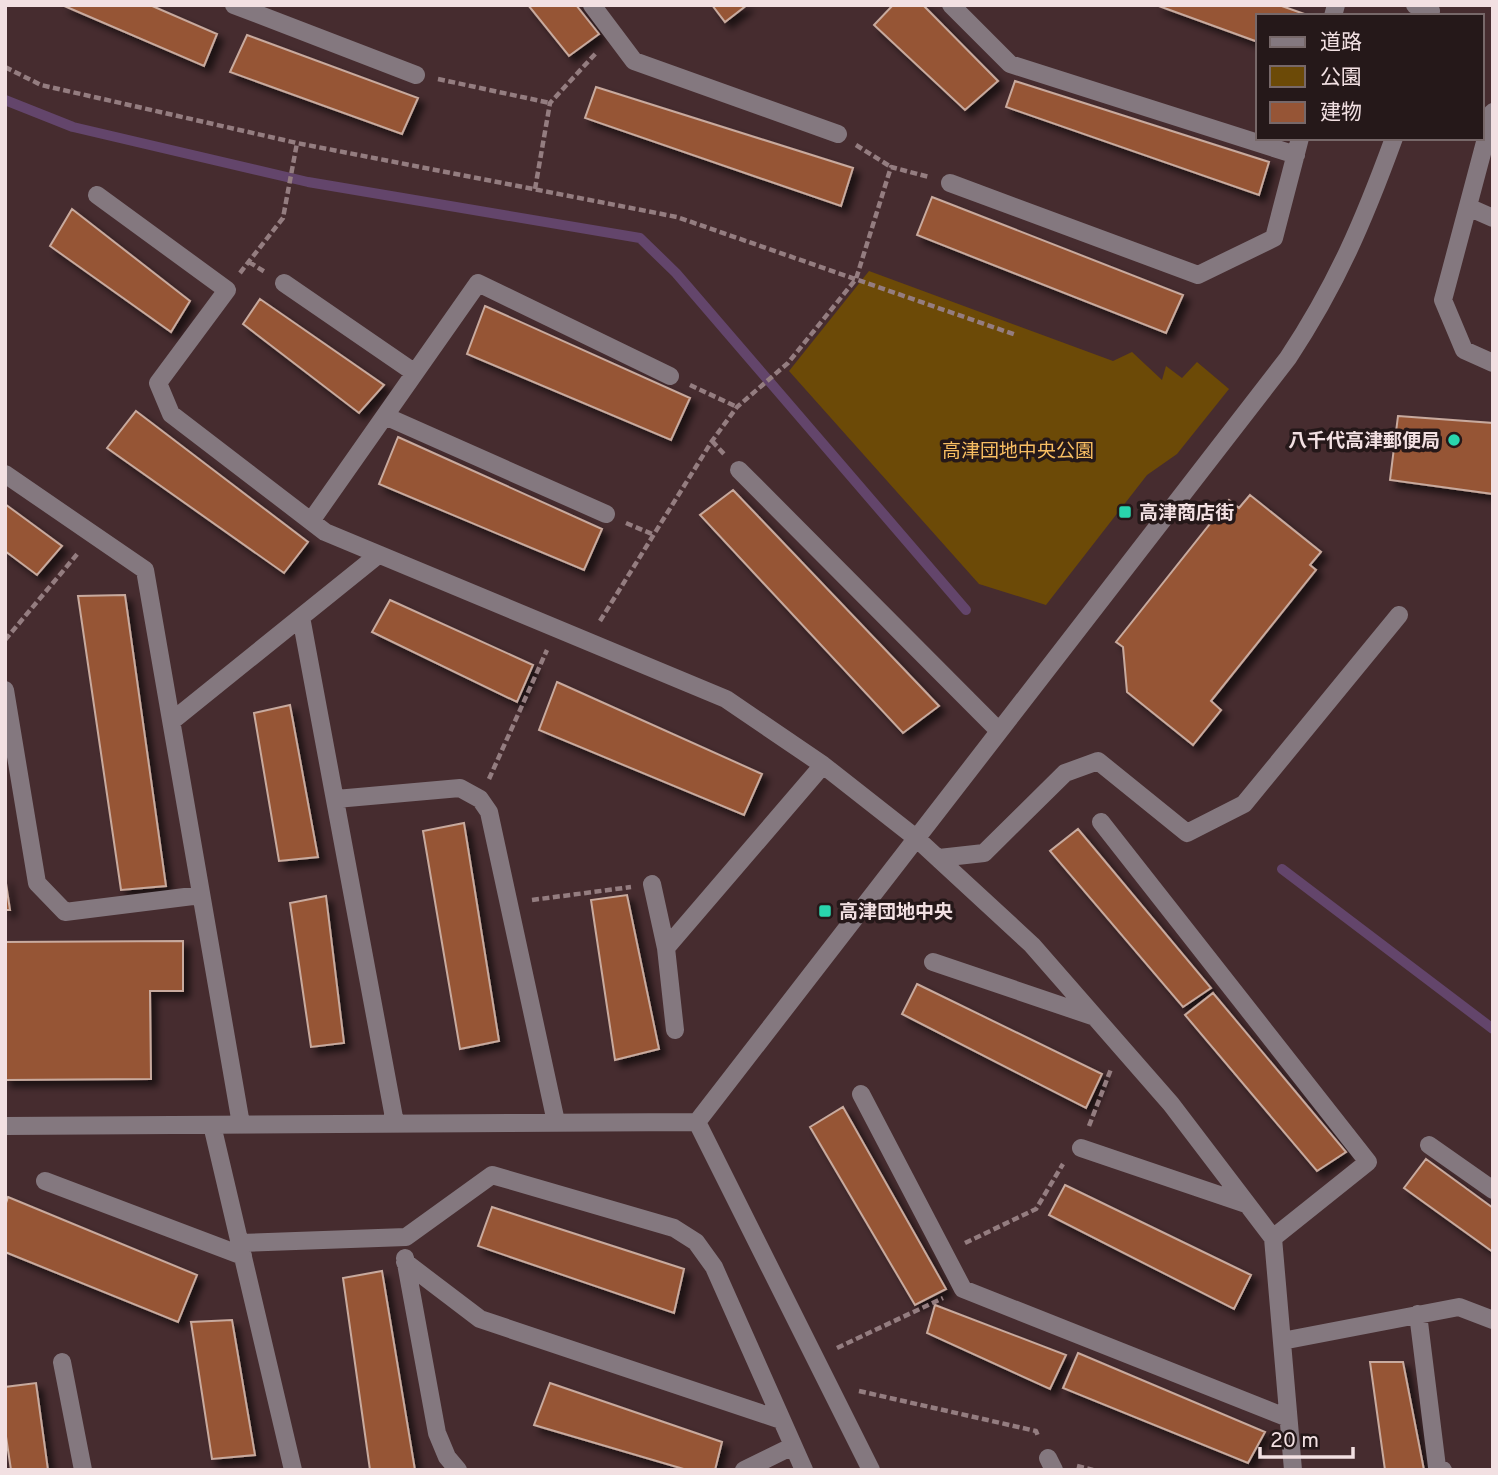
<svg xmlns="http://www.w3.org/2000/svg" width="1498" height="1475" font-family="Overpass,'Noto Sans JP',sans-serif">
	<defs>
		<filter id="shadow"><feDropShadow dx="6" dy="6" stdDeviation="3.5" flood-color="#0009"/></filter>
	</defs>
	<rect width="100%" height="100%" fill="#462c2f"/>
	<path fill="#6c4a07" d="M869 271 1113 361 1132 352 1162 380 1166 366 1182 378 1197 362 1229 389 1177 454 1147 475 1046 605 979 584 789 371Z"/>
	<g fill="none" stroke-linecap="round" stroke-linejoin="round">
		<path stroke="#63456b" stroke-width="10" d="M5 100 73 127 308 182 640 238 676 273 966 610
			M1282 869 1493 1029"/>
	</g>
	<path fill="#965536" stroke="#c8aa9e" stroke-width="2" filter="url(#shadow)" d="M62 5H150L217 34 204 66Z
		M528 5H576L599 34 569 56Z
		M712 5H747L725 22Z
		M893 5H923L998 81 965 110 874 25Z
		M1156 5H1279L1310 16H1258V42Z
		M247 35 418 98 402 134 230 72Z
		M1015 81 1269 162 1259 195 1006 107Z
		M596 87 853 168 841 206 585 118Z
		M932 197 1183 295 1166 333 917 235Z
		M72 209 190 301 171 332 50 246Z
		M260 299 384 385 359 413 243 324Z
		M485 306 690 398 671 440 467 354Z
		M136 411 308 542 284 573 107 448Z
		M1398 416 1493 423V494L1390 480Z
		M398 437 602 529 584 570 379 484Z
		M733 490 939 706 903 733 700 515Z
		M1250 495 1321 552 1310 565 1316 570 1211 701 1221 710 1193 745 1127 692 1123 647 1116 642 1229 500 1239 508Z
		M5 504 62 546 37 575 5 551Z
		M125 595 166 886 121 890 78 596Z
		M390 600 533 665 517 702 372 632Z
		M557 682 762 774 744 815 539 730Z
		M290 705 318 857 279 861 254 713Z
		M464 823 499 1041 460 1049 423 831Z
		M1078 829 1211 988 1183 1007 1050 851Z
		M5 877 10 910H5Z
		M627 895 659 1049 615 1060 591 900Z
		M326 896 344 1043 311 1047 290 903Z
		M183 941V991H150L151 1079 5 1080V942Z
		M917 984 1102 1074 1086 1108 902 1014Z
		M1213 993 1346 1152 1317 1171 1185 1015Z
		M843 1107 946 1289 915 1305 810 1127Z
		M1426 1159 1493 1208V1252L1404 1188Z
		M1065 1185 1251 1275 1234 1309 1049 1215Z
		M8 1197 197 1275 178 1322 5 1252V1206Z
		M492 1207 684 1269 674 1313 478 1246Z
		M382 1271 415 1470H370L343 1278Z
		M935 1305 1066 1355 1050 1389 927 1333Z
		M232 1320 255 1455 212 1459 191 1322Z
		M1078 1353 1265 1432 1248 1463 1063 1388Z
		M1370 1362H1403L1424 1470H1385Z
		M36 1383 48 1470H11L5 1430V1387Z
		M550 1383 722 1442 715 1470H687L534 1425Z"/>
	<g fill="none" stroke-linecap="round" stroke-linejoin="round">
		<path stroke="#947d80" stroke-width="4.5" stroke-dasharray="7 3.5" stroke-linecap="butt" d="M5 67 41 85 297 143 677 217 1016 335
			M438 79 550 103
			M856 145 891 167
			M535 189 550 103 597 52
			M249 262 265 272
			M240 273 283 218 297 143
			M690 385 737 407
			M712 441 724 454
			M626 523 652 534
			M600 621 712 441 737 407 788 363 856 279 891 167 929 177
			M5 640 79 552
			M489 779 547 650
			M532 900 631 887
			M1089 1126 1111 1069
			M965 1243 1036 1209 1063 1164
			M837 1348 943 1298
			M859 1391 1036 1431 1038 1436
			M1077 1466 1093 1470"/>
		<path stroke="#84787f" stroke-width="18" d="M234 5 416 75
			M592 5 634 61 838 134
			M951 5 1010 64 1296 155
			M1415 5 1431 11
			M1333 16 1336 5
			M1493 112 1443 300 1464 350 1493 363
			M950 183 1198 275 1274 238 1300 138
			M97 195 227 290 158 383 171 414 325 532 726 699 823 765 916 838 1032 945 1171 1104 1273 1238 1293 1470
			M1468 207 1493 218
			M284 283 415 373
			M385 416 606 514
			M739 470 999 731
			M5 474 145 570 241 1124
			M311 521 478 283 670 376
			M301 617 395 1123
			M5 690 37 883 65 912 201 895
			M172 721 378 555
			M336 799 460 788 480 799 489 812 556 1122
			M1101 822 1368 1162 1273 1238
			M939 858 984 853 1065 773 1098 761 1187 833 1244 804 1399 615
			M652 884 666 948 675 1030
			M666 948 823 765
			M933 962 1095 1017
			M861 1094 963 1289 1288 1418
			M697 1122 1288 358C1337 284 1364 220 1394 138
			M697 1122 871 1470
			M212 1125 293 1470
			M5 1126 697 1122
			M1429 1145 1493 1190
			M1081 1148 1246 1204
			M45 1181 243 1256
			M239 1243 406 1237 492 1175 674 1228 696 1242 714 1267 804 1470
			M405 1258 437 1433 447 1457 458 1470
			M405 1262 480 1319 781 1420
			M1418 1314 1437 1467 1443 1470
			M1282 1341 1459 1307 1493 1320
			M62 1362 83 1470
			M1048 1458 1054 1470
			M744 1470 793 1446"/>
	</g>
	<g fill="#29d5ad" stroke="#251819" stroke-width="2.5">
		<circle cx="1454" cy="440" r="7"/>
		<rect x="1118" y="505" width="14" height="14" rx="3.5"/>
		<rect x="818" y="904" width="14" height="14" rx="3.5"/>
	</g>
	<g text-anchor="middle" stroke-width="7" stroke-linejoin="round" paint-order="stroke">
		<g font-size="19" font-weight="bold" fill="#f2e0e2" stroke="#251819" text-anchor="start">
			<text x="1440" y="447" text-anchor="end">八千代高津郵便局</text>
			<text x="1139" y="519">高津商店街</text>
			<text x="839" y="918">高津団地中央</text>
		</g>
		<g font-size="19" fill="#f8be63" stroke="#251819">
			<text x="1018" y="457">高津団地中央公園</text>
		</g>
	</g>
	<rect width="1498" height="1475" fill="none" stroke="#f2e0e2" stroke-width="14"/>
	<rect x="1256" y="14" width="228" height="126" fill="#251819" stroke="#776869" stroke-width="2"/>
	<rect x="1270" y="37" width="35" height="10" fill="#84787f" stroke="#776869" stroke-width="2"/>
	<text x="1320" y="49" font-size="21" fill="#f2e0e2">道路</text>
	<rect x="1270" y="66" width="35" height="21" fill="#6c4a07" stroke="#776869" stroke-width="2"/>
	<text x="1320" y="84" font-size="21" fill="#f2e0e2">公園</text>
	<rect x="1270" y="102" width="35" height="21" fill="#965536" stroke="#776869" stroke-width="2"/>
	<text x="1320" y="119" font-size="21" fill="#f2e0e2">建物</text>
	<path d="M1260 1447v10h93v-10" fill="none" stroke="#f2e0e2" stroke-width="3.5"/>
	<text x="1270" y="1447" font-size="21" fill="#f2e0e2" stroke="#251819" stroke-width="5" paint-order="stroke">20 m</text>
</svg>
